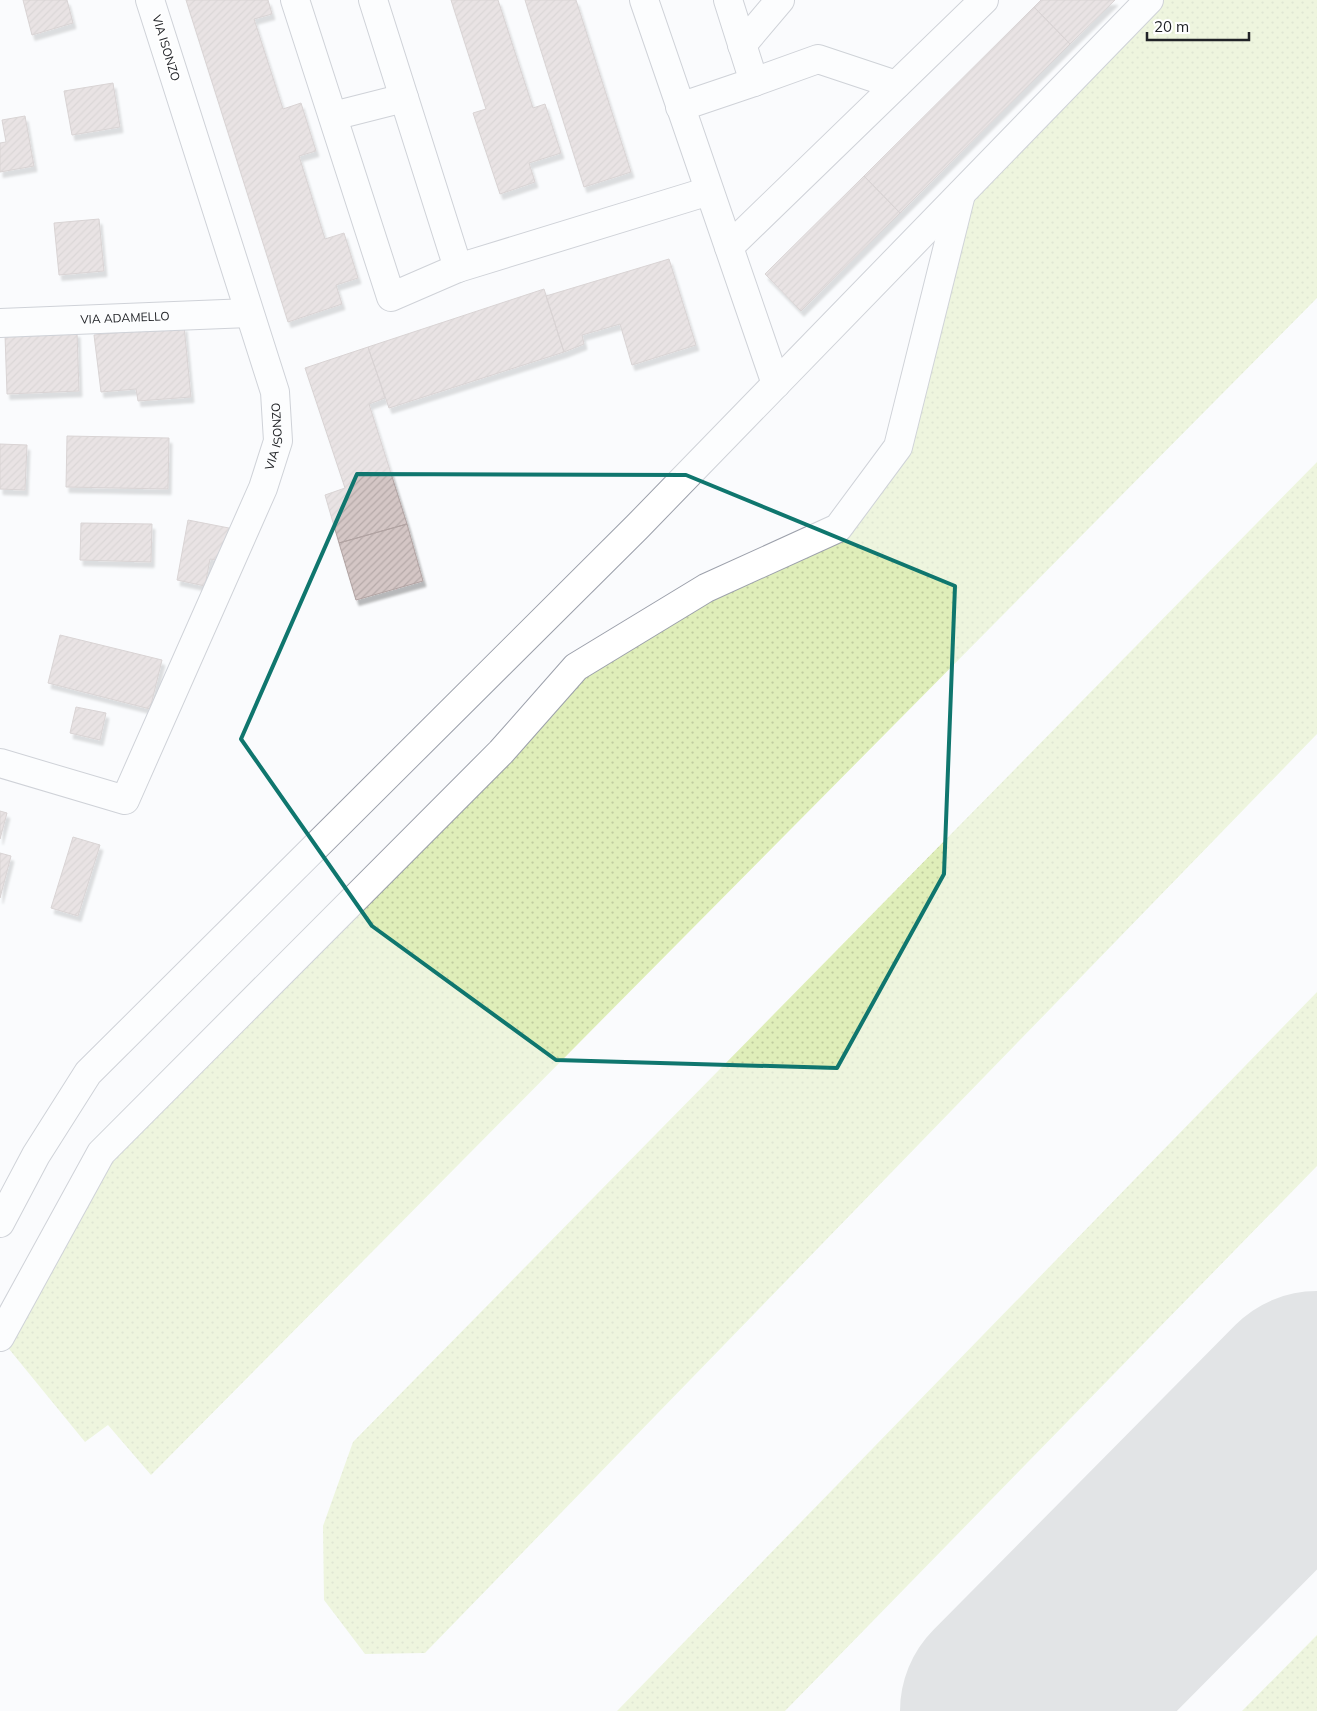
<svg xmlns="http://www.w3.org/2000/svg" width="1317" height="1711" font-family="Mulish,sans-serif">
	<defs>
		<pattern id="grass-dots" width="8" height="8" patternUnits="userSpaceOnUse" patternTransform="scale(1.25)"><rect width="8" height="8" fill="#dfeeb9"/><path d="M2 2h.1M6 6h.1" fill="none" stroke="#bfcc9f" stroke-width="1.8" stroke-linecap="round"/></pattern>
		<pattern id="building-hatch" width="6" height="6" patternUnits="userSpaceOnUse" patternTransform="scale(1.25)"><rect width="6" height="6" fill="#d4c6c5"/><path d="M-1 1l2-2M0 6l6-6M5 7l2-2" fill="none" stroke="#b6aaa9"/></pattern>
		<filter id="shadow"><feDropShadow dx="3" dy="5.5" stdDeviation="1" flood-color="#0004"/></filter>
	</defs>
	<rect width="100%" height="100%" fill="#fafbfd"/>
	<path fill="url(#grass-dots)" d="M1149 0H1317V298L151 1475 108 1425 85 1442 0 1338 101 1153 576 667 838 528 898 447 962 192Z
		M1317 462V734L425 1653 365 1654 324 1600 323 1526 353 1442Z
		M1317 992V1166L785 1711H617Z
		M1317 1635V1711H1242Z"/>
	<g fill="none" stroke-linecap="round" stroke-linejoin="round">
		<path stroke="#c6c8ca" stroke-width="230" d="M1015 1711 1317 1406"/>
	</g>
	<path fill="url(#building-hatch)" stroke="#b1a3a2" filter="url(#shadow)" d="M23 0H67L73 23 32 35Z
		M186 0H268L272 14 254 19 283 109 301 103 316 151 299 156 325 239 344 233 358 278 336 285 342 304 288 322Z
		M451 0H498L533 108 545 104 561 153 529 163 535 182 500 194 473 113 486 109Z
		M525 0H576L631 172 584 187Z
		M1041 0H1115L1070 44 1034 7Z
		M1034 7 1070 44 900 213 864 176Z
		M113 83 120 127 72 135 64 91Z
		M25 116 34 166 0 172V143L6 142 2 120Z
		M864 176 900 213 801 311 765 274Z
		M99 219 104 271 59 275 54 223Z
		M669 259 696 345 632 365 620 324 582 335 584 344 564 352 546 296Z
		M544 289 564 352 389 408 368 347Z
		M184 326 191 397 138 401 136 389 101 392 94 335Z
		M77 332 79 391 7 394 5 335Z
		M368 347 385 398 369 404 407 524 339 543 325 495 345 488 305 368Z
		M67 436 169 438 168 489 66 487Z
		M0 444 27 445 25 490 0 489Z
		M188 520 234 529 228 562 210 559 205 586 177 580Z
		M81 523 152 524 151 562 80 560Z
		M407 524 423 581 356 600 339 543Z
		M60 635 162 660 150 709 48 683Z
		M76 707 106 713 100 740 70 733Z
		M0 811 7 813 0 839Z
		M73 837 100 845 78 916 51 908Z
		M0 853 11 856 0 898Z"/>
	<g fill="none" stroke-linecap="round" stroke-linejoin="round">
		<defs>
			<g id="minor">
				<path d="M295 0 391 297 458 268"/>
				<path d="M373 0 458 268 709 191"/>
				<path d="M644 0 776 384"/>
				<path d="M742 45 780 0"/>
				<path d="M754 82 818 59 896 85"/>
				<path d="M680 107 754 82 728 0"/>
				<path d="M333 116 404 98"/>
				<path d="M729 247 984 0"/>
				<path id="s1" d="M0 323 249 313"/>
				<path id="s2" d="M0 763 125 800 263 488 278 441 275 392 150 0"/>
				<path d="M0 1223 36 1155 88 1073 637 527 1149 0"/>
				<path d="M0 1337 101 1153 501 752 576 667 706 588 838 528 898 447 961 194"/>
			</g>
		</defs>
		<use href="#minor" stroke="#9ca0ab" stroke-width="30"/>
		<use href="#minor" stroke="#fff" stroke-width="28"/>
	</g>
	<path d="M0 0H1317V1711H0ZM357 474 686 475 955 586 944 874 837 1068 556 1060 372 926 241 739Z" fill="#fafbfd" fill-opacity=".55" fill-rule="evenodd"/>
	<path fill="none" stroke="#0f766e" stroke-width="4" stroke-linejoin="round" d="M357 474 686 475 955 586 944 874 837 1068 556 1060 372 926 241 739Z"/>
	<g text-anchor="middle" stroke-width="4" stroke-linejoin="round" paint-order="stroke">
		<g font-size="12" fill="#212327" stroke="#fff">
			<text transform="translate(166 48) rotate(73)" y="4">VIA ISONZO</text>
			<text dy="4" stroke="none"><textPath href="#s1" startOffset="125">VIA ADAMELLO</textPath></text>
			<text dy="4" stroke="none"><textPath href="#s2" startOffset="525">VIA ISONZO</textPath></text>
		</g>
	</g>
	<path d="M1147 32v8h102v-8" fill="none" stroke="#212327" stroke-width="2.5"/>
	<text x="1154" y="32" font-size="15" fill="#212327" stroke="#ffffff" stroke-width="4" paint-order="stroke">20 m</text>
</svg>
